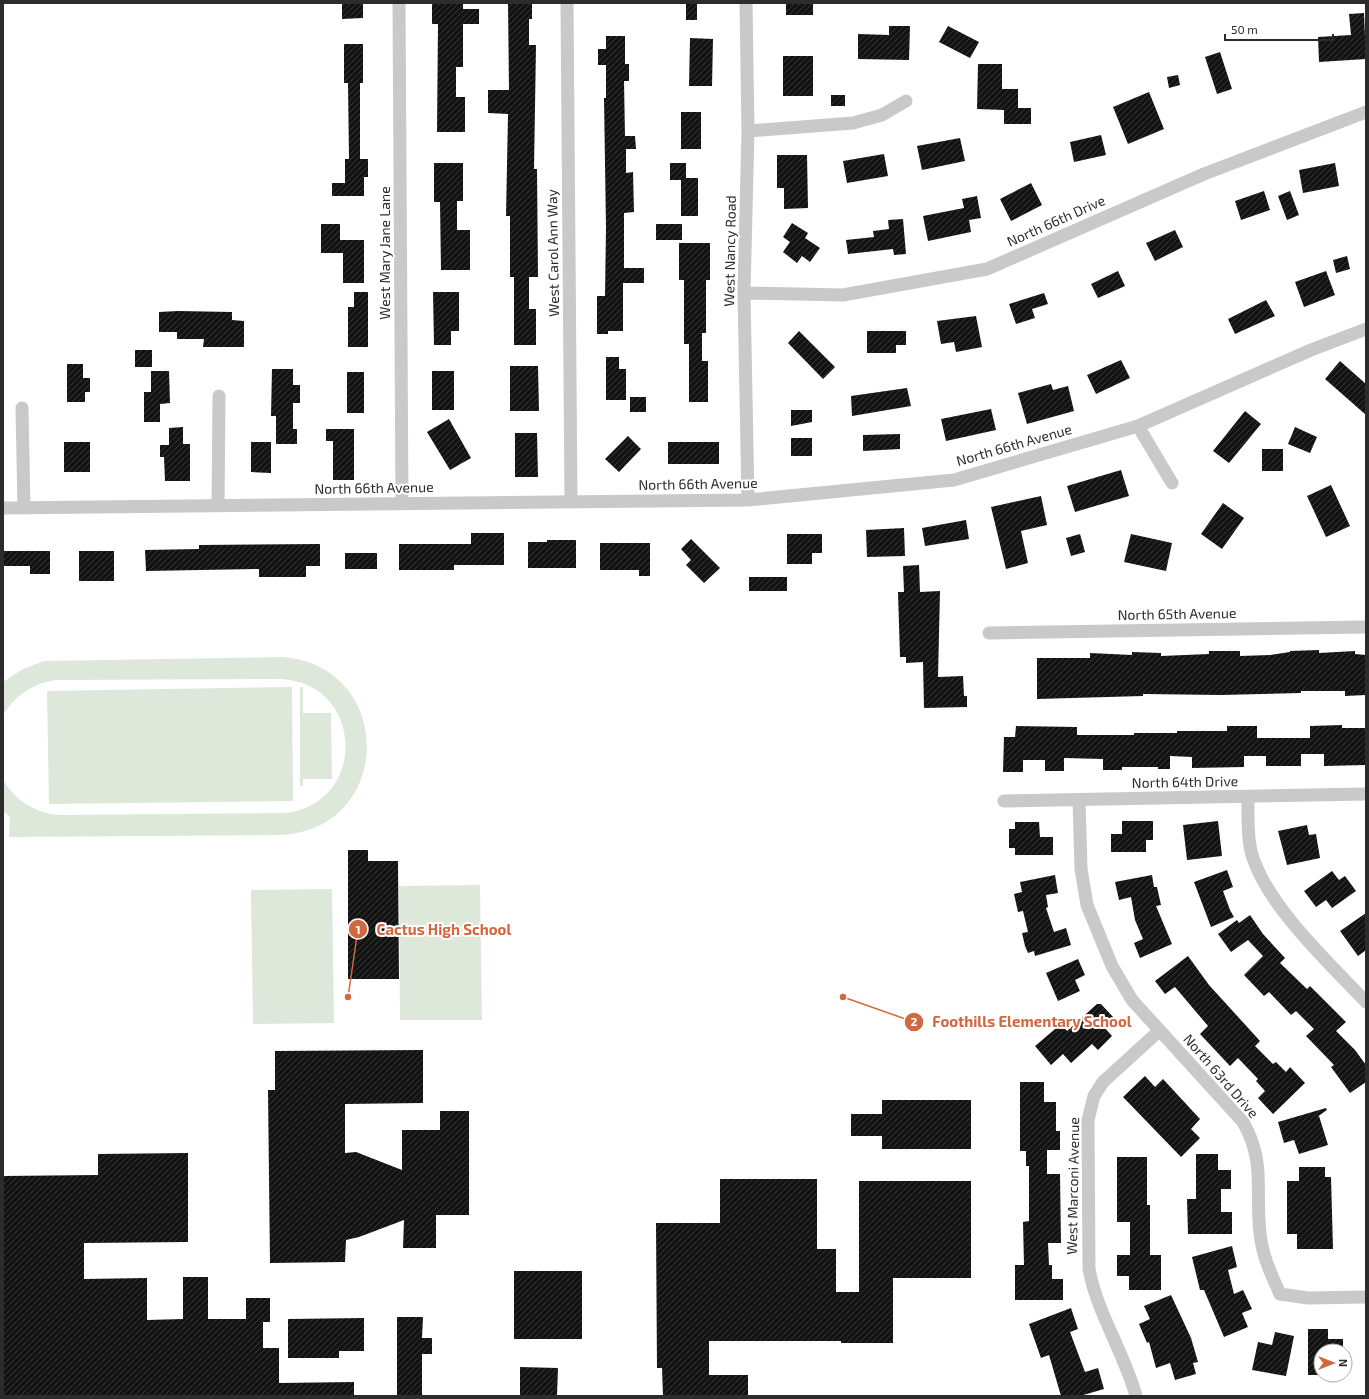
<svg xmlns="http://www.w3.org/2000/svg" width="1369" height="1399" font-family="'Exo 2',sans-serif">
	<defs>
		<pattern id="building-hatch" width="6" height="6" patternUnits="userSpaceOnUse"><rect width="6" height="6" fill="#131313"/><path d="M-1 1l2-2M0 6l6-6M5 7l2-2" fill="none" stroke="#363636"/></pattern>
	</defs>
	<rect width="100%" height="100%" fill="#fff"/>
	<path fill="#dde8db" d="M282 657C395 665 395 827 283 835L9 837 10 817 3 811V779C14 800 34 812 57 815L284 813C368 805 365 683 281 679L56 680C33 683 14 696 3 716V682L23 669 44 661Z
		M292 687 293 801 49 804 47 691Z
		M300 687H303V713H331L332 779H303V786H300Z
		M480 885 482 1020H400L399 886Z
		M332 889 334 1023 253 1024 251 890Z"/>
	<path fill="url(#building-hatch)" d="M342 3H363V18L342 19Z
		M432 3H463V9H479V24H463V67H456V97H465V132H437L438 24H432Z
		M508 3H532V19H529V45H536L534 169H537L538 277H529V309H536V345H514V277H510V216H506L508 114 488 113V90H509Z
		M686 3H697V20H686Z
		M786 3H813V15H786Z
		M1364 13 1366 59 1319 62 1318 37 1351 35 1349 14Z
		M889 26H910L909 60 858 59V34L889 35Z
		M948 26 979 42 970 58 939 42Z
		M606 36H625V64H629V81H624L625 136H635L636 149H626V173L633 172 634 212 624 213V268H644V283H623V331H608V334H597V296H605L606 228 604 98H606V65H598V49H606Z
		M690 38 713 39 712 86H689Z
		M344 44H363V83H360V159H368V177H364V196H332V183H345V159H349L348 83H344Z
		M1220 52 1232 89 1217 94 1205 57Z
		M783 56H813V96H783Z
		M978 64H1002V89H1018V108H1031V124H1004V110L977 109Z
		M1178 75 1180 85 1169 88 1167 77Z
		M1149 92 1164 129 1128 144 1113 107Z
		M831 95H845V106H831Z
		M681 112H701V149H681Z
		M1101 135 1106 155 1074 162 1070 142Z
		M960 138 965 161 922 170 917 146Z
		M884 154 888 176 847 183 843 161Z
		M777 155H807L808 208 784 209V188H777Z
		M434 163H463V201H457V230H470V270H441L440 202H434Z
		M670 163H686V178H698V216H681V180H670Z
		M1335 163 1339 186 1303 193 1299 170Z
		M1031 183 1042 205 1011 221 1000 199Z
		M1264 191 1270 210 1241 220 1235 201Z
		M1290 191 1299 215 1287 220 1278 196Z
		M977 196 981 218 969 220 971 232 928 241 923 216 964 208 962 199Z
		M903 219 906 254 894 255 893 249 848 254 846 240 874 237 873 231 889 229 888 220Z
		M792 223 808 233 805 238 820 248 810 262 802 256 797 263 783 252 790 242 783 237Z
		M321 224H340V240H364V283H343V253H321Z
		M656 224H682V240H656Z
		M1175 230 1183 247 1155 261 1146 243Z
		M679 243H710V280H706V333H702V361H708V402H689V344H684V280H679Z
		M1347 256 1350 269 1336 273 1333 260Z
		M1118 271 1125 286 1098 298 1091 284Z
		M1326 271 1335 295 1304 307 1295 282Z
		M354 292H368V347H348V307H354Z
		M433 292H459V331H451V345H434Z
		M1044 293 1048 304 1032 309 1035 318 1016 324 1009 304Z
		M1266 300 1275 316 1235 334 1228 319Z
		M178 311 232 312V320L244 321V347H203L204 339H177V332H159V312Z
		M976 316 982 347 956 352 954 342 941 344 937 321Z
		M799 331 835 367 823 379 788 343Z
		M867 331H906V345H896V353H867Z
		M135 350H152V367H135Z
		M606 357H619V369H626V400H606Z
		M1121 360 1130 378 1096 394 1087 375Z
		M1340 361 1366 384V415L1325 379Z
		M67 364H83V378H90V392H85V402H67Z
		M510 366H538L539 411H510Z
		M272 369H293V385H300V403H293V429H297V444H276V416H271Z
		M151 371H169L170 403 160 404V422H144V392H151Z
		M432 371H454V410H432Z
		M347 372H364V413H347Z
		M1051 384 1053 390 1068 386 1074 411 1027 424 1018 393Z
		M907 388 911 406 852 416 851 396Z
		M630 397H646V412H630Z
		M991 409 996 430 946 441 941 419Z
		M791 410H812V422L791 426Z
		M1245 411 1261 424 1229 463 1213 451Z
		M449 419 471 458 450 470 427 432Z
		M183 427V444H190V481H165L164 457H160V445H169V428Z
		M1295 427 1317 437 1310 453 1288 444Z
		M326 429H354V480H333V441H326Z
		M515 433H537L538 477H515Z
		M900 434V449L863 451V435Z
		M628 436 641 449 619 472 605 459Z
		M791 438H812V456H791Z
		M64 442H90V472H64Z
		M251 442H271V473L251 472Z
		M668 442H719V464H668Z
		M1262 449H1283V471H1262Z
		M1121 470 1129 496 1075 512 1067 486Z
		M1331 485 1350 526 1326 537 1307 496Z
		M1041 496 1047 525 1021 531 1028 563 1006 569 991 507Z
		M1223 503 1244 518 1222 549 1201 534Z
		M966 520 969 539 925 546 922 528Z
		M904 528 905 556 867 557 866 530Z
		M471 533H504V565H454V570H399V544H471Z
		M787 534H822V553H812V564H787Z
		M1080 534 1085 552 1071 556 1066 538Z
		M1131 534 1172 543 1166 571 1124 562Z
		M691 539 720 568 704 583 686 565 691 560 681 549Z
		M547 540H576V568H528V542H547Z
		M600 543H650V576H639V570H600Z
		M320 544V566H306V577H259V569L146 571 145 550 199 549V545Z
		M3 551H50V574H30V566H3Z
		M79 551H114V581H79Z
		M345 553H377V569H345Z
		M919 565 920 592 940 591 938 677 963 676 964 696H967V707L924 708 923 662 906 663V657H900L898 592H904L903 566Z
		M749 577H787V591H749Z
		M1319 650V653L1355 651V654L1366 655V695L1345 696V691H1301V693L1221 695 1143 694V696L1037 699V658H1090V653L1132 655V652L1161 653V656L1209 654V651H1240V656L1270 655 1290 652V651Z
		M1342 725V728H1366V765L1324 766V754H1301V766H1266V756H1244V767L1192 768V757L1170 756V769H1158V767H1122V770H1103V759L1064 758V771H1045V760H1023V772H1003L1004 737H1015L1016 726 1077 727V735H1134V733H1177V731H1227V726H1257V738H1310V726Z
		M1122 821H1153V840H1146V852H1111V834H1122Z
		M1218 821 1222 856 1187 860 1183 825Z
		M1015 822H1039L1040 837H1053V855H1015V848H1009V829H1015Z
		M1307 825 1309 835 1316 834 1320 858 1287 865 1278 831Z
		M348 850H368V861H398L399 979H348Z
		M1227 870 1233 887 1223 891 1230 910 1234 917 1211 927 1194 882Z
		M1332 871 1339 880 1345 876 1356 891 1332 908 1326 900 1316 907 1304 891Z
		M1055 875 1058 893 1046 895 1048 907 1046 908 1054 932 1066 928 1071 945 1035 956 1034 951 1028 953 1025 946 1022 933 1028 932 1023 911 1018 912 1014 894 1022 892 1020 882Z
		M1152 875 1154 887H1157L1161 905 1156 906 1172 944 1140 958 1134 943 1143 939 1135 920 1131 897 1119 900 1115 882Z
		M1366 913V950L1358 956 1340 931Z
		M1250 915 1263 934 1285 958 1280 963 1307 989 1310 986 1346 1022 1336 1031 1355 1050 1366 1065V1082L1350 1093 1331 1067 1334 1065 1306 1036 1314 1029 1296 1011 1291 1015 1269 992 1264 996 1244 975 1263 956 1248 940 1231 952 1218 934 1237 920 1239 923Z
		M1188 956 1209 985 1260 1041 1255 1046 1273 1064 1276 1062 1286 1072 1290 1067 1305 1083 1273 1114 1258 1098 1265 1091 1256 1081 1258 1079 1238 1058 1230 1066 1200 1034 1208 1026 1175 987 1165 994 1155 981Z
		M1078 959 1085 975 1075 980 1080 991 1058 1001 1046 973Z
		M1097 1004H1101L1114 1018 1104 1027 1112 1036 1098 1050 1092 1044 1071 1063 1063 1054 1051 1065 1035 1046 1061 1024 1067 1031Z
		M423 1050V1103L345 1104V1153L356 1152 402 1170V1130H440V1111H469V1215H436V1248H403L404 1220 359 1237 346 1240 345 1262 270 1263 268 1090H275V1051Z
		M1145 1076 1155 1087 1163 1079 1200 1119 1191 1129 1200 1138 1181 1157 1123 1097Z
		M1020 1082H1044V1102H1056V1131H1060V1150H1047V1174H1060L1061 1243H1048L1049 1265H1052V1279H1063V1300H1015V1265H1024L1023 1222 1029 1221V1166H1026V1151H1020Z
		M882 1100H971V1149H882V1136H851V1114H882Z
		M1326 1108 1327 1110 1317 1117 1319 1116 1328 1145 1299 1154 1294 1140 1284 1143 1278 1122Z
		M188 1153V1242L84 1243V1279L147 1278V1320L183 1319V1277H208V1319H246V1298H270V1322H263V1348H279V1383L354 1382V1396H3V1176L98 1175V1154Z
		M1196 1154H1218V1170H1231V1189H1221V1212H1232V1234H1188L1187 1199H1196Z
		M1117 1157H1147V1205H1150V1255H1161V1290H1129V1276H1117V1255H1130V1222H1117Z
		M1299 1167H1325V1177H1331L1333 1249H1297V1234H1287V1181H1299Z
		M720 1179H817V1249H836V1292H859V1181H971V1278H893V1343H841V1341H709V1375H748V1396H663L662 1368H657L656 1223H720Z
		M1232 1246 1237 1267 1228 1270 1234 1294 1243 1290 1252 1309 1242 1313 1248 1327 1224 1337 1204 1290H1200L1192 1257Z
		M514 1271H582V1339H514Z
		M1171 1295 1191 1338 1198 1362 1193 1363 1196 1374 1175 1380 1170 1363 1156 1368 1149 1342 1147 1343 1139 1324 1150 1319 1144 1306Z
		M1071 1308 1078 1329 1070 1332 1085 1372 1098 1368 1104 1389 1080 1396H1061L1049 1355 1041 1358 1029 1324Z
		M397 1317H423L422 1338H432V1354H422V1396H397Z
		M364 1318V1351H339V1358H288V1319Z
		M1308 1329H1328V1339H1343V1351H1321V1375H1308Z
		M1275 1332 1294 1336 1286 1376 1252 1370 1258 1342 1272 1345Z
		M520 1367 558 1368 557 1396H520Z"/>
	<g fill="none" stroke-linecap="round" stroke-linejoin="round">
		<path stroke="#c9c9c9" stroke-width="13" d="M399 3 402 504
			M567 3 571 502
			M746 3 748 131 744 293 748 500
			M748 131 853 123 882 115 906 101
			M744 293 843 295 987 269 1204 174 1366 112
			M22 408 24 508
			M1138 426 1172 483
			M218 506 219 396
			M3 508 748 500 954 480 1138 426 1311 350 1366 329
			M989 633 1366 627
			M1248 797C1248 814 1247 834 1251 851 1264 903 1329 963 1366 1002
			M1079 800 1081 869 1087 905 1112 966 1132 1000 1243 1122C1266 1162 1255 1191 1260 1233 1262 1255 1271 1274 1280 1294L1308 1298 1366 1297
			M1004 801 1366 794
			M1136 1396C1124 1352 1097 1313 1089 1269L1088 1120 1094 1096 1103 1082 1159 1031"/>
	</g>
	<g text-anchor="middle" stroke-width="4" stroke-linejoin="round" paint-order="stroke">
		<g font-size="14" fill="#2c2c2c" stroke="#fff">
			<text transform="translate(1056 221) rotate(-24)" y="5">North 66th Drive</text>
			<text transform="translate(730 251) rotate(-89)" y="5">West Nancy Road</text>
			<text transform="translate(385 253) rotate(-90)" y="5">West Mary Jane Lane</text>
			<text transform="translate(553 253) rotate(-91)" y="5">West Carol Ann Way</text>
			<text transform="translate(1014 445) rotate(-16)" y="5">North 66th Avenue</text>
			<text transform="translate(698 484) rotate(-1)" y="5">North 66th Avenue</text>
			<text transform="translate(374 488) rotate(-1)" y="5">North 66th Avenue</text>
			<text transform="translate(1177 614) rotate(-1)" y="5">North 65th Avenue</text>
			<text transform="translate(1185 782) rotate(-1)" y="5">North 64th Drive</text>
			<text transform="translate(1221 1076) rotate(49)" y="5">North 63rd Drive</text>
			<text transform="translate(1073 1186) rotate(-89)" y="5">West Marconi Avenue</text>
		</g>
	</g>
	<path fill="none" stroke="#d16840" stroke-width="1.5" d="M348 997L358 929M843 997L914 1022"/>
	<g fill="#d16840" stroke="#fff" stroke-width="1.5">
		<circle cx="348" cy="997" r="4"/>
		<circle cx="843" cy="997" r="4"/>
		<circle cx="358" cy="929" r="10"/>
		<circle cx="914" cy="1022" r="10"/>
	</g>
	<g font-size="12" text-anchor="middle" font-weight="bold" fill="#fff">
		<text x="358" y="934">1</text>
		<text x="914" y="1026">2</text>
	</g>
	<g font-size="15" text-anchor="middle" font-weight="bold" fill="#d16840" stroke="#fff" stroke-width="4" stroke-linejoin="round" paint-order="stroke">
		<text x="444" y="935">Cactus High School</text>
		<text x="1032" y="1027">Foothills Elementary School</text>
	</g>
	<rect width="1369" height="1399" fill="none" stroke="#2c2c2c" stroke-width="8"/>
	<g transform="translate(1333 1363) rotate(90)"><circle r="19" fill="#ffffff" stroke="#ababab"/>
	<path d="M0-3L7 15L0 10L-7 15Z" fill="#d16840"/>
	<text y="-6" font-size="11" font-weight="bold" text-anchor="middle" fill="#2c2c2c">N</text>
	</g>
	<path d="M1225 34v6h108v-6" fill="none" stroke="#2c2c2c" stroke-width="2"/>
	<text x="1231" y="34" font-size="12" fill="#2c2c2c" stroke="#ffffff" stroke-width="3" paint-order="stroke">50 m</text>
</svg>
